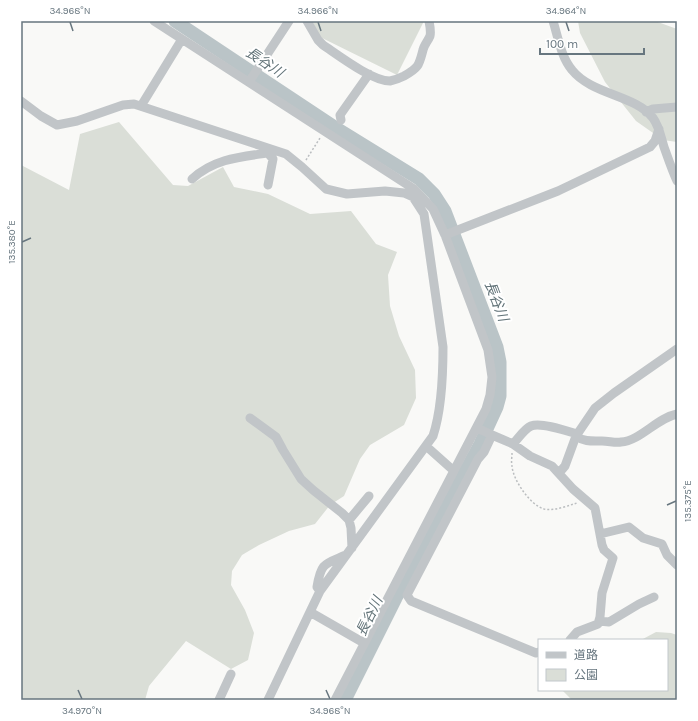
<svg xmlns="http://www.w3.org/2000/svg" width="698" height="721" font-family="Karla,'Noto Sans JP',sans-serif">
	<rect width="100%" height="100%" fill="#f9f9f7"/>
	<path fill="#daded7" d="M312 21H424L397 75 320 37Z
		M578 21H655L677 29V142L663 140 636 121 605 82 580 33Z
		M119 122 173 185 188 186 223 167 234 187 268 194 310 214 351 211 376 244 397 252 388 275 390 306 399 336 415 370 416 398 404 425 370 445 360 459 344 496 330 505 315 524 289 531 259 545 242 555 232 571 231 585 245 610 254 633 248 660 231 669 186 641 149 686 145 700H21V165L69 190 80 134Z
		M656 632 671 633 677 635V700H572L562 690H667V640H641Z"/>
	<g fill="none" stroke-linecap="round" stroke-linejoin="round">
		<path stroke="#bac4c7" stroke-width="13" d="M175 21 333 126 419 179 434 194 445 211 497 347 500 362V396L497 407 480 444 396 598 345 700"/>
		<path stroke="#bbbec0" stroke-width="1.5" stroke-dasharray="2 2" stroke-linecap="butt" d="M306 160 320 138
			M512 453C512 457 511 462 512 466 513 480 530 505 544 509 555 511 567 506 577 503"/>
		<path stroke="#c1c5c8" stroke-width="9" d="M154 21 414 189 433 209 445 235 488 350 492 377 490 395 486 409 335 700
			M307 21 318 40 323 45C338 55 372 81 390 81 395 80 400 78 404 76 419 68 419 65 423 50 424 45 428 41 430 36 431 32 430 26 429 21
			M553 21C558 37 561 57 572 70 592 95 636 95 653 118 659 126 661 137 664 147 668 158 672 170 677 181
			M249 82 289 21
			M21 101 41 116 57 125 77 121 123 105 134 104 286 154 302 167 326 189 347 194 385 191 404 193 413 197 424 214 443 347C443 372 441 412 433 436L320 591 268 700
			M141 106 182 39
			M646 112 653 109 677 107
			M341 120 340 115 369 74
			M192 179C214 159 239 157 268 153
			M268 185 273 159 268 153V149
			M445 235 558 191 650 147 655 141 659 129
			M250 418 276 437 283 450 301 479 313 490 342 513 349 520 351 528 352 548
			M477 428 492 435 484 452 478 459 407 595 411 601 536 653 539 652
			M492 435 513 444 530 456 552 466 573 489 595 508 602 545 604 550 613 558 602 593 600 617 598 624 577 632 570 640
			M576 436C584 442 592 441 602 441 609 441 615 443 621 442 640 441 657 418 677 414
			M513 444C518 439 524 429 531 426 541 422 567 431 577 434
			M426 446 454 471
			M559 473 565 466 576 436 595 408 614 393 677 349
			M349 520 369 496
			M600 534 629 527 643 538 662 544 667 555 677 565
			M320 591 317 587C321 562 325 564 346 555
			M310 612 364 643
			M599 621 609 622 639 604 654 597
			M219 700 231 674"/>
	</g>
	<path fill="none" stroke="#67767f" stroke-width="1.5" d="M70 22 73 31M318 22 321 31M566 22 569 31M22 242 31 238M667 505 676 501M78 690 82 699M326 690 330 699"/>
	<g text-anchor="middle" stroke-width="4" stroke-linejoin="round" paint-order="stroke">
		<g font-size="14" font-style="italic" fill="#627378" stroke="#fff">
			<text transform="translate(265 62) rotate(34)" y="5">長谷川</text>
			<text transform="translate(497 301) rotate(69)" y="5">長谷川</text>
			<text transform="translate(369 616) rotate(-64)" y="5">長谷川</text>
		</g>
	</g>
	<rect width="698" height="721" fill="none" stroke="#ffffff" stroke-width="44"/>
	<rect x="538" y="639" width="130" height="52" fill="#ffffff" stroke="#c2c8cc"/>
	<rect x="546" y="652" width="20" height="6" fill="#c1c5c8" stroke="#c2c8cc"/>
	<text x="574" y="659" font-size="12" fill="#67767f">道路</text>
	<rect x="546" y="669" width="20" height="12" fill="#daded7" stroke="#c2c8cc"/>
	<text x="574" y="679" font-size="12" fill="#67767f">公園</text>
	<path d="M540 48v6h104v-6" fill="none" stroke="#67767f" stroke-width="2"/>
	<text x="546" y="48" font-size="12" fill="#67767f" stroke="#ffffff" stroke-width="3" paint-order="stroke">100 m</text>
	<rect x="22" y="22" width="654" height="677" fill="none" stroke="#67767f" stroke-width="1.5"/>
	<g font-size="10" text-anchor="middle" fill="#67767f">
		<text x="70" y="14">34.968°N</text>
		<text x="318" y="14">34.966°N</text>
		<text x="566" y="14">34.964°N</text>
		<text transform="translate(11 242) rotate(-90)" y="4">135.380°E</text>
		<text transform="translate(687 501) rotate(-90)" y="4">135.375°E</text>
		<text x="82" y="714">34.970°N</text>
		<text x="330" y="714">34.968°N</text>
	</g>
</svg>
